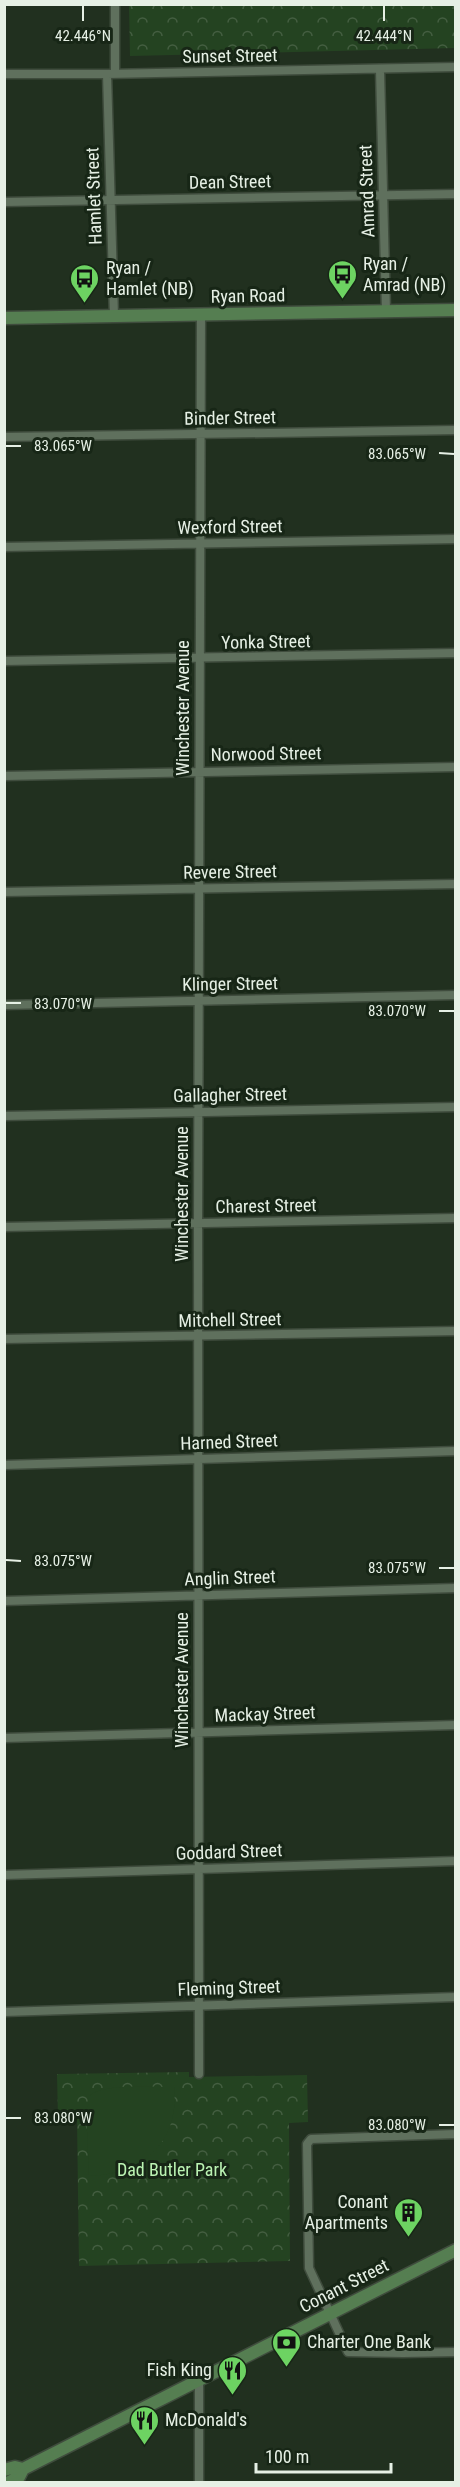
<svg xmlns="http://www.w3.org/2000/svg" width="460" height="2487" font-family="'Roboto Condensed',sans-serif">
	<defs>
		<pattern id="park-crowns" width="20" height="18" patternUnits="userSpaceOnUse" patternTransform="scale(1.5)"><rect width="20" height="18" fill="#244321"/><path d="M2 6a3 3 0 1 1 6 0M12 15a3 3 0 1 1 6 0" fill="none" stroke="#445e41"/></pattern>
	</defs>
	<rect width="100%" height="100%" fill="#21301f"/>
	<path fill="url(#park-crowns)" d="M129 5H455V48L130 56Z
		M189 2072V2077L307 2075 308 2122 289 2123 290 2261 79 2266 77 2119 58 2118 57 2074Z"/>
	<path fill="#244321" d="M174 2087C180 2143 142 2174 89 2176L86 2109 89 2104V2096C102 2083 154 2087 174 2087Z"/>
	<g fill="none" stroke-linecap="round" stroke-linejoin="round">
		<defs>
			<path id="street" d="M115 4V74
				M380 70 386 311
				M4 74H107L456 67
				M107 74 114 316
				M4 202 456 194
				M4 437 456 430
				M4 547 456 539
				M4 661 456 653
				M4 776 456 767
				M4 892 456 884
				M4 1005 456 995
				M4 1116 456 1107
				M4 1227 456 1218
				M4 1339 456 1331
				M4 1465 456 1451
				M4 1601 456 1588
				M4 1738 456 1725
				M4 1875 456 1861
				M4 2012 456 1997
				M199 2074 198 1224 201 315
				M403 2353 348 2352 309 2268 307 2144 311 2139 456 2134
				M411 2353H403L456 2352
				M199 2482V2379"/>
			<path id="secondary" d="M4 318 456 310
				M4 2470 15 2467 23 2469 456 2250
				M9 2482 19 2477 23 2469"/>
		</defs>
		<use href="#street" stroke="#3f4c3d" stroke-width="11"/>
		<use href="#secondary" stroke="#3f4c3d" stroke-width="15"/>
		<use href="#street" stroke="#5f705d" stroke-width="8"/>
		<use href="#secondary" stroke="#557e51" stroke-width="12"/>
	</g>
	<path fill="none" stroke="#e6f0e5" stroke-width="2" d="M83 21V6M384 21V6M6 446H21M439 453 454 454M6 1003H21M439 1011H454M6 1560 21 1561M439 1568H454M6 2118H21M439 2125H454"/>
	<defs>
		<symbol id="bus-pin" viewBox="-11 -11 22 30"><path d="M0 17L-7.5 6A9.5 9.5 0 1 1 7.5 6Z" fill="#6dd362" stroke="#172616"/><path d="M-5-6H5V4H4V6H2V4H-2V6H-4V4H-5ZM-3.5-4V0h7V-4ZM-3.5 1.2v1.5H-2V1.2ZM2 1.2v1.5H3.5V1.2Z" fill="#111"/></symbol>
		<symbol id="building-pin" viewBox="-11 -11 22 30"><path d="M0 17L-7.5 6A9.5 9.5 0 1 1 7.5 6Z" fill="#6dd362" stroke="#172616"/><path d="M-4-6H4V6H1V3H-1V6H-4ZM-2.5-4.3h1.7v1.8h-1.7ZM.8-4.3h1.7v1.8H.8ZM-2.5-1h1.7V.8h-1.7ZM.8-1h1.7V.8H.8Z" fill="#111"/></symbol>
		<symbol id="bank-pin" viewBox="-11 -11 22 30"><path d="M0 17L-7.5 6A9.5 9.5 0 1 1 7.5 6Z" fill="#6dd362" stroke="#172616"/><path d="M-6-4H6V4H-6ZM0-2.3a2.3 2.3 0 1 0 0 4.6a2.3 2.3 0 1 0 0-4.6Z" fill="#111"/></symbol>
		<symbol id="restaurant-pin" viewBox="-11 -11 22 30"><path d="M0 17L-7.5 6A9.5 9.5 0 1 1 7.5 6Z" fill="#6dd362" stroke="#172616"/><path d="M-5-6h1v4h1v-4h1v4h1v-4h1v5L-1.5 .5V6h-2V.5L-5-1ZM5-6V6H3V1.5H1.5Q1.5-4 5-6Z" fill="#111"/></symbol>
	</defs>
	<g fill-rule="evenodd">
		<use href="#bus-pin" x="326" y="258" width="33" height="45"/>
		<use href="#bus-pin" x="68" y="262" width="33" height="45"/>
		<use href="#building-pin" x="392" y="2196" width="33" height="45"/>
		<use href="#bank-pin" x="270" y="2326" width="33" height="45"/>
		<use href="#restaurant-pin" x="216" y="2354" width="33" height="45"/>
		<use href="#restaurant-pin" x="128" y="2404" width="33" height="45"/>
	</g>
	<g text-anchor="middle" stroke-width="6" stroke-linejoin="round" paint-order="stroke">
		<g font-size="18" fill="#e6f0e5" stroke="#172616">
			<text transform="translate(230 56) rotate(-1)" y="6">Sunset Street</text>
			<text transform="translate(230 182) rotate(-1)" y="6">Dean Street</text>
			<text transform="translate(367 191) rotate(-92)" y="6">Amrad Street</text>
			<text transform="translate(94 196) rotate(-92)" y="6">Hamlet Street</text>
			<text transform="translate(248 296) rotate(-1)" y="6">Ryan Road</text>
			<text transform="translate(230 418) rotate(-1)" y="6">Binder Street</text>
			<text transform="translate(230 527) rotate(-1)" y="6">Wexford Street</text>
			<text transform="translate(266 642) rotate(-1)" y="6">Yonka Street</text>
			<text transform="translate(183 708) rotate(-90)" y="6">Winchester Avenue</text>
			<text transform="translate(266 754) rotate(-1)" y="6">Norwood Street</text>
			<text transform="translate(230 872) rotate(-1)" y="6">Revere Street</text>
			<text transform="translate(230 984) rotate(-1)" y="6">Klinger Street</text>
			<text transform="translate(230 1095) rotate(-1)" y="6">Gallagher Street</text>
			<text transform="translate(182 1194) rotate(-90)" y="6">Winchester Avenue</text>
			<text transform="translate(266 1206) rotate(-1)" y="6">Charest Street</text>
			<text transform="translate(230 1320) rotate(-1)" y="6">Mitchell Street</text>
			<text transform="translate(229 1442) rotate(-2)" y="6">Harned Street</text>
			<text transform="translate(230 1578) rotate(-2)" y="6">Anglin Street</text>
			<text transform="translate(182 1680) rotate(-90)" y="6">Winchester Avenue</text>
			<text transform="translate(265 1714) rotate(-2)" y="6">Mackay Street</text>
			<text transform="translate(229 1852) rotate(-2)" y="6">Goddard Street</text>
			<text transform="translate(229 1988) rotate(-2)" y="6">Fleming Street</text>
			<text transform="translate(344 2286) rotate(-27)" y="6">Conant Street</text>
		</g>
		<g font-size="18" fill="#e6f0e5" stroke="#172616" text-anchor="start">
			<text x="363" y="270">Ryan /<tspan x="363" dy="21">Amrad (NB)</tspan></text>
			<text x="106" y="274">Ryan /<tspan x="106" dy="21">Hamlet (NB)</tspan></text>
			<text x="388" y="2208" text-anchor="end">Conant<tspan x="388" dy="21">Apartments</tspan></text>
			<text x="307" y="2348">Charter One Bank</text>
			<text x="212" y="2376" text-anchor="end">Fish King</text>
			<text x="165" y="2426">McDonald's</text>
		</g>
		<g font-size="18" fill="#bbf3b3" stroke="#172616">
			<text x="172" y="2176">Dad Butler Park</text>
		</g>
	</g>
	<g font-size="15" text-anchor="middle" fill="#e6f0e5" stroke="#172616" stroke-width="6" stroke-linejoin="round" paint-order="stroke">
		<text x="83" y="41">42.446°N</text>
		<text x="384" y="41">42.444°N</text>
		<text x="63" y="451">83.065°W</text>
		<text x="397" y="459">83.065°W</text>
		<text x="63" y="1009">83.070°W</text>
		<text x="397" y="1016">83.070°W</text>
		<text x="63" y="1566">83.075°W</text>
		<text x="397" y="1573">83.075°W</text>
		<text x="63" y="2123">83.080°W</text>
		<text x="397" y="2130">83.080°W</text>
	</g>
	<rect width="460" height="2487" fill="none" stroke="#e6f0e5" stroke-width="12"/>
	<path d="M256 2463v9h135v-9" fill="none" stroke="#e6f0e5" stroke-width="3"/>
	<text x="265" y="2463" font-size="18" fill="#e6f0e5" stroke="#172616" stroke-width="4.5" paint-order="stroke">100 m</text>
</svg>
